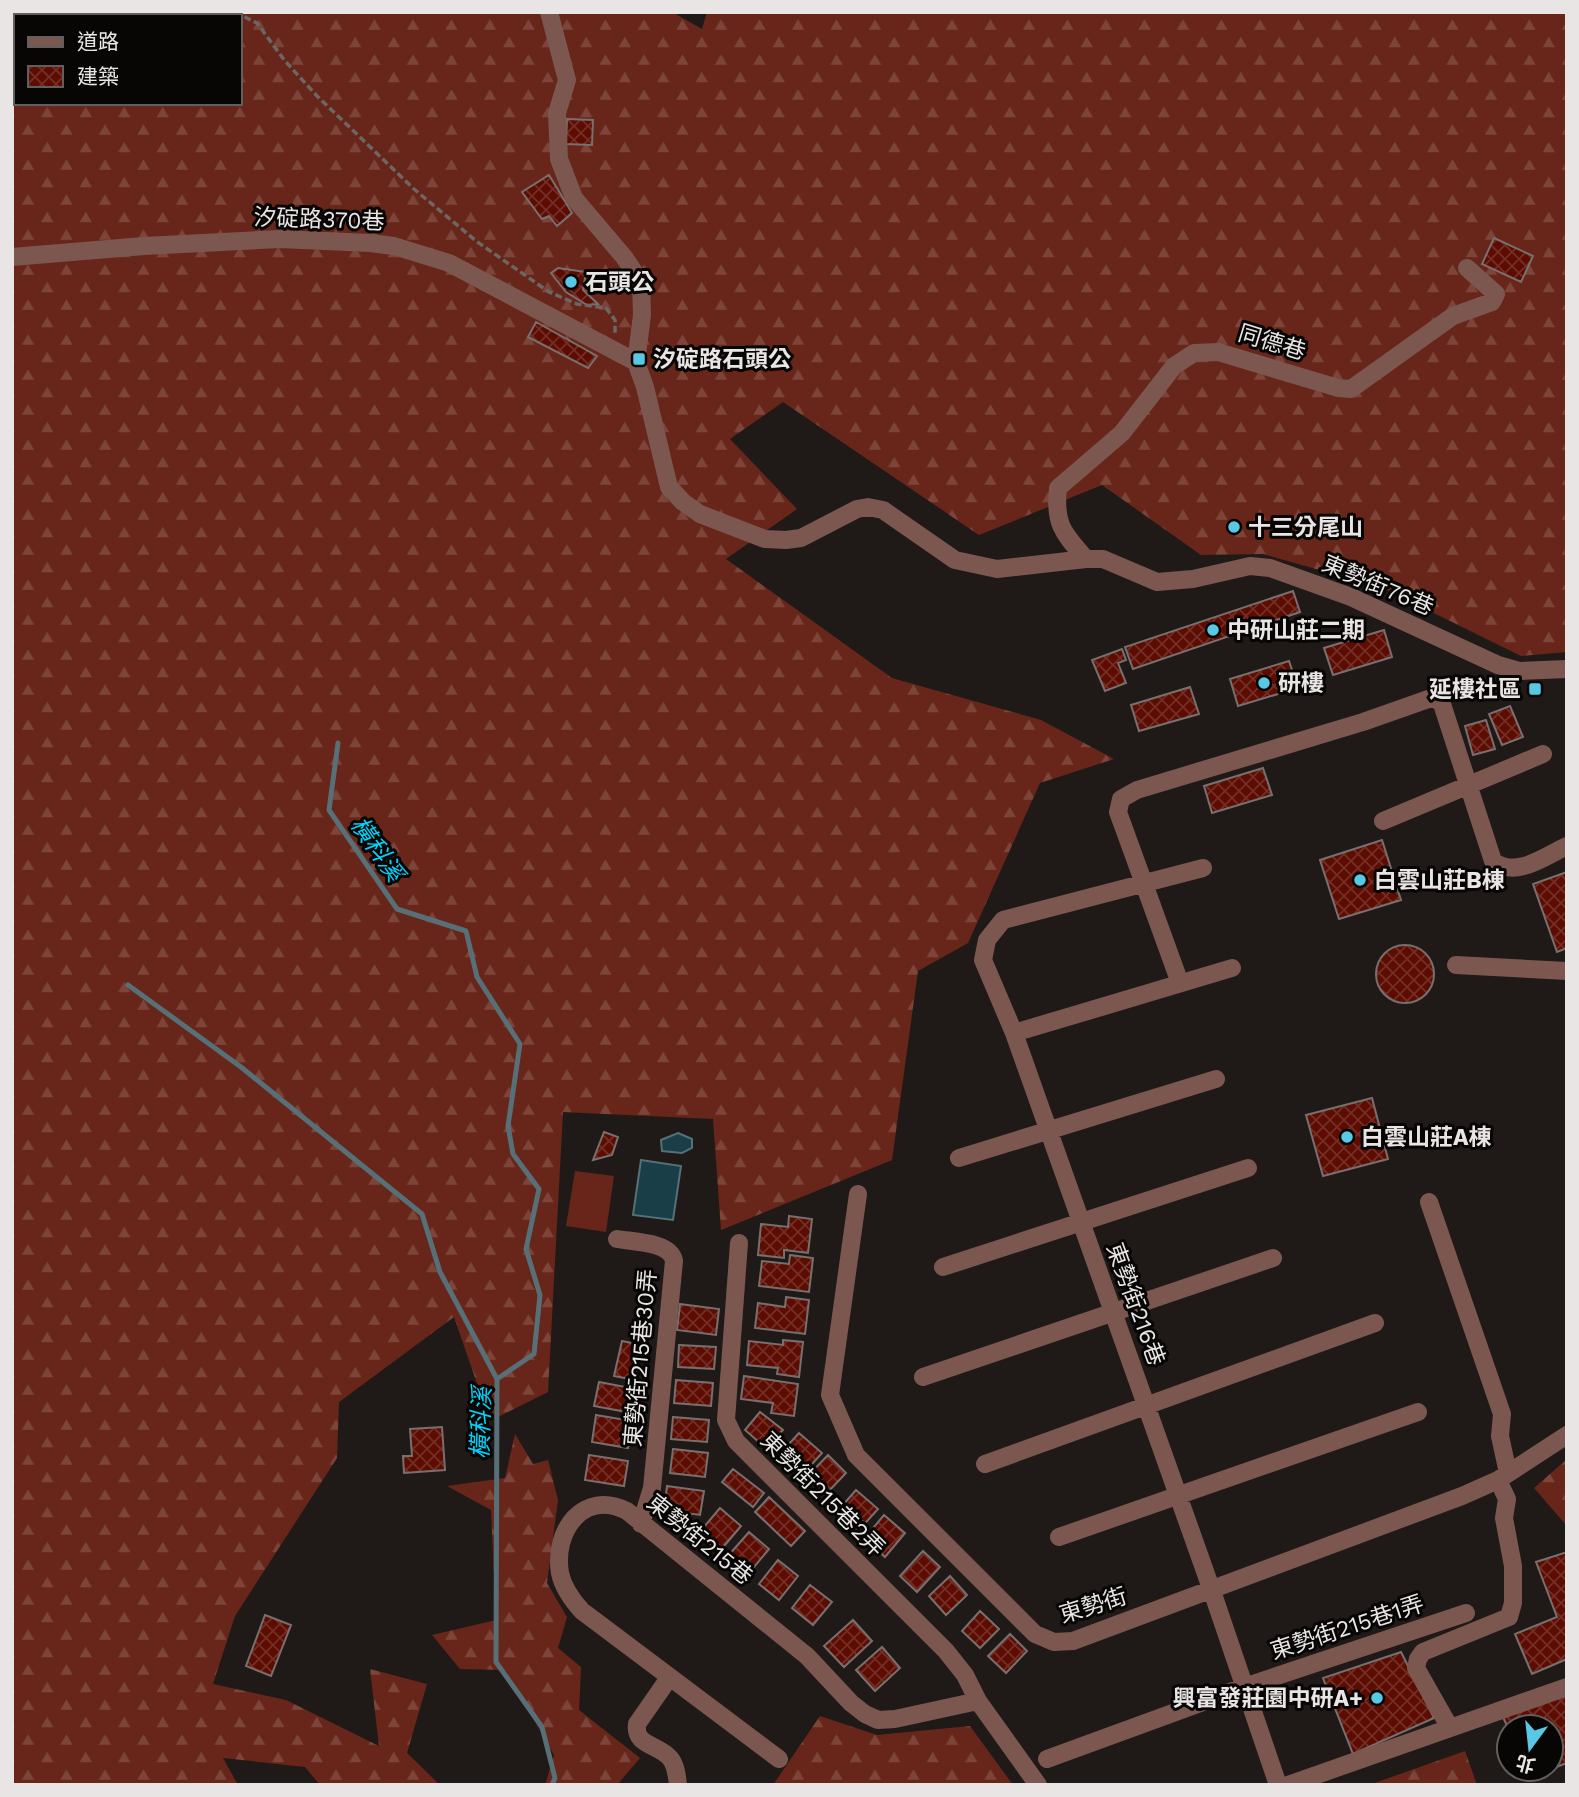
<svg xmlns="http://www.w3.org/2000/svg" width="1579" height="1797" font-family="'Work Sans','Noto Sans TC',sans-serif">
	<defs>
		<pattern id="forest-firs" width="22" height="20" patternUnits="userSpaceOnUse" patternTransform="scale(1.75)"><rect width="22" height="20" fill="#672619"/><path d="M5 1l3.5 6h-7zM16 11l3.5 6h-7z" fill="#7d453a"/></pattern>
		<pattern id="building-cross-hatch" width="8" height="8" patternUnits="userSpaceOnUse" patternTransform="scale(1.75)"><rect width="8" height="8" fill="#5c0c01"/><path d="M0 0l8 8M0 8l8-8" fill="none" stroke="#732f26"/></pattern>
	</defs>
	<rect width="100%" height="100%" fill="#1f1a18"/>
	<path fill="url(#forest-firs)" fill-rule="evenodd" d="M12 12H672L702 29 707 12H1567V652L1521 656 1383 588 1263 554 1201 555 1102 485 979 535 783 402 730 439 797 509 726 559 892 678 1041 720 1114 759 1040 783 968 943 918 971 892 1160 721 1230 713 1119 563 1112 548 1392 490 1421 454 1317 339 1402 337 1458 235 1616 213 1684 286 1700 379 1746 370 1669 427 1684 407 1753 440 1785H320L305 1767 223 1758 238 1785H12ZM16 16H240V103H16Z
		M515 1434 533 1464 548 1460 558 1500 547 1583 567 1617 558 1648 581 1667 579 1710 640 1758 617 1785H545L554 1755 505 1670 460 1669 432 1635 496 1620 491 1510 447 1486 505 1478Z
		M1567 1459V1526L1534 1488Z
		M820 1716 877 1735 970 1726 1013 1785H773Z
		M1465 1751 1477 1785H1369Z"/>
	<path fill="#672619" d="M575 1171 614 1176 606 1232 566 1226Z"/>
	<path fill="#193e48" stroke="#577077" stroke-width="2" d="M678 1133 692 1139V1148L682 1153 662 1151 661 1140Z
		M641 1160 681 1166 673 1220 633 1215Z"/>
	<g fill="none" stroke-linecap="round" stroke-linejoin="round">
		<path stroke="#577077" stroke-width="5" d="M338 743 329 810 397 909 466 931 477 977 520 1044 508 1126 513 1154 539 1189 526 1249 540 1295 534 1354 497 1379 496 1662 542 1727 555 1778 552 1785
			M128 985 241 1067 422 1214 440 1272 497 1379"/>
	</g>
	<path fill="url(#building-cross-hatch)" stroke="#77706f" stroke-width="2" d="M567 119 593 120 592 145 566 144Z
		M549 175 572 213 557 226 549 216 542 219 522 192Z
		M1494 238 1533 256 1521 282 1482 264Z
		M558 268 586 272 583 290 598 304 587 305 566 292 551 273Z
		M536 322 597 356 588 368 528 337Z
		M1293 591 1300 612 1133 669 1125 647Z
		M1384 630 1392 657 1333 675 1324 648Z
		M1122 649 1126 660 1118 663 1126 683 1105 691 1092 660Z
		M1289 661 1298 688 1238 706 1230 679Z
		M1190 687 1199 714 1139 731 1131 705Z
		M1510 706 1523 737 1502 745 1489 714Z
		M1486 720 1495 749 1473 755 1465 726Z
		M1263 768 1272 795 1212 813 1204 786Z
		M1382 840 1401 900 1339 919 1320 860Z
		M1567 872V948L1557 952 1533 884Z
		M1376 974a29 29 0 1 1 58 0a29 29 0 1 1-58 0Z
		M1372 1098 1388 1159 1323 1176 1306 1115Z
		M604 1132 618 1137 612 1155 593 1160Z
		M789 1216 812 1219 808 1253 784 1250V1258L758 1255 761 1224 788 1227Z
		M790 1255 813 1258 809 1292 759 1286 762 1261 789 1264Z
		M786 1297 809 1300 805 1334 755 1328 758 1303 785 1307Z
		M680 1304 719 1309 716 1335 677 1330Z
		M783 1340 803 1342 799 1377 777 1374 778 1368 747 1365 749 1341 783 1345Z
		M622 1341 642 1345 635 1380 614 1376Z
		M679 1345 716 1347 714 1369 678 1367Z
		M744 1376 798 1384 794 1416 771 1413 773 1403 741 1399Z
		M676 1380 713 1383 711 1406 674 1403Z
		M599 1382 636 1389 632 1413 594 1406Z
		M760 1412 783 1430 767 1449 745 1430Z
		M596 1415 632 1421 628 1448 592 1442Z
		M673 1417 709 1420 707 1442 671 1439Z
		M442 1427 445 1470 404 1473 403 1456H412L410 1429Z
		M799 1433 822 1453 802 1475 779 1455Z
		M673 1449 708 1453 705 1477 670 1473Z
		M589 1455 628 1461 624 1486 585 1480Z
		M828 1455 846 1473 825 1495 807 1477Z
		M733 1469 764 1493 753 1507 722 1482Z
		M667 1486 704 1491 700 1515 664 1510Z
		M856 1490 878 1509 858 1531 836 1513Z
		M769 1497 805 1531 791 1546 755 1512Z
		M720 1508 741 1526 719 1552 698 1534Z
		M884 1515 905 1533 885 1557 864 1539Z
		M749 1532 769 1549 749 1573 728 1556Z
		M923 1551 940 1567 917 1592 900 1576Z
		M1567 1552V1659L1532 1674 1515 1634 1557 1617 1536 1562Z
		M778 1560 798 1576 779 1600 759 1584Z
		M950 1576 967 1595 946 1615 929 1596Z
		M810 1585 832 1602 813 1625 792 1608Z
		M980 1611 999 1629 980 1648 962 1631Z
		M265 1615 291 1625 271 1676 246 1666Z
		M853 1620 872 1641 844 1667 824 1646Z
		M1010 1634 1027 1651 1006 1673 988 1656Z
		M882 1647 900 1668 875 1691 856 1670Z
		M1401 1652 1434 1718 1353 1754 1323 1678Z
		M1567 1693V1763L1551 1769V1727H1509V1730L1502 1715Z"/>
	<g fill="none" stroke-linecap="round" stroke-linejoin="round">
		<path stroke="#6b6765" stroke-width="3.5" stroke-dasharray="7 3.5" stroke-linecap="butt" d="M235 12 257 23 285 61 317 96 414 189 476 241 549 292 577 304 606 308 615 320V333"/>
		<path stroke="#7c574f" stroke-width="18" d="M549 12 567 80 557 113 559 159 574 198 624 257 641 282 642 315 636 362 645 387 669 487 683 502 700 514 765 539 786 540 801 538 857 509 868 507 883 510 955 560 997 569 1086 559H1103L1157 582 1193 579 1250 566 1270 568 1351 597 1498 665 1519 671 1567 669
			M12 15 22 12
			M12 257 144 246 280 239 370 243 394 246 449 263 636 362
			M1086 559C1063 533 1054 524 1058 488L1122 433 1174 366 1194 353 1218 352 1338 388 1351 389 1453 316 1492 302 1496 294 1467 268
			M1383 821 1543 754
			M1203 868 1003 920 987 940 983 960 1014 1033 1212 1591 1278 1785
			M1456 965 1567 971
			M1180 983 1118 812 1121 799 1137 790 1363 722 1434 697 1442 704 1493 861C1516 879 1545 856 1567 846
			M1014 1033 1232 968
			M959 1158 1216 1079
			M858 1194 830 1395 856 1455 1035 1634 1054 1642 1073 1641 1462 1496 1498 1480 1567 1435
			M1429 1202 1502 1414 1500 1436 1508 1473
			M617 1239C634 1242 671 1242 674 1261L652 1488 641 1524
			M739 1243 726 1420 736 1441 946 1651 965 1675 978 1701 1038 1785
			M943 1267 1248 1168
			M923 1377 1273 1258
			M985 1464 1375 1323
			M1059 1537 1418 1412
			M669 1678 637 1724C634 1746 658 1744 670 1758 676 1765 677 1776 678 1785
			M1450 1728 1416 1668 1418 1659 1423 1652 1509 1617 1513 1603V1566L1504 1518 1507 1499 1498 1480
			M779 1759 582 1611C572 1600 563 1588 560 1573 553 1531 583 1489 627 1511L807 1656 851 1703 865 1714 878 1720 895 1719 978 1701
			M1047 1759 1244 1687 1466 1613
			M1288 1785 1567 1687"/>
	</g>
	<g fill="#59c8e5" stroke="#070605" stroke-width="2.5">
		<circle cx="571" cy="282" r="7"/>
		<rect x="632" y="352" width="14" height="14" rx="3.5"/>
		<circle cx="1234" cy="527" r="7"/>
		<circle cx="1213" cy="630" r="7"/>
		<circle cx="1264" cy="683" r="7"/>
		<rect x="1528" y="682" width="14" height="14" rx="3.5"/>
		<circle cx="1360" cy="880" r="7"/>
		<circle cx="1347" cy="1137" r="7"/>
		<circle cx="1377" cy="1698" r="7"/>
	</g>
	<g text-anchor="middle" stroke-width="6" stroke-linejoin="round" paint-order="stroke">
		<g font-size="23" fill="#e8e5e4" stroke="#070605">
			<text transform="translate(319 219) rotate(2)" y="8">汐碇路370巷</text>
			<text transform="translate(1272 342) rotate(17)" y="8">同德巷</text>
			<text transform="translate(1378 585) rotate(23)" y="8">東勢街76巷</text>
			<text transform="translate(1136 1304) rotate(70)" y="8">東勢街216巷</text>
			<text transform="translate(640 1358) rotate(-85)" y="8">東勢街215巷30弄</text>
			<text transform="translate(823 1494) rotate(45)" y="8">東勢街215巷2弄</text>
			<text transform="translate(700 1539) rotate(39)" y="8">東勢街215巷</text>
			<text transform="translate(1093 1605) rotate(-17)" y="8">東勢街</text>
			<text transform="translate(1347 1627) rotate(-18)" y="8">東勢街215巷1弄</text>
		</g>
		<g font-size="23" font-weight="bold" fill="#e8e5e4" stroke="#070605" text-anchor="start">
			<text x="585" y="290">石頭公</text>
			<text x="653" y="367">汐碇路石頭公</text>
			<text x="1248" y="535">十三分尾山</text>
			<text x="1227" y="638">中研山莊二期</text>
			<text x="1278" y="691">研樓</text>
			<text x="1521" y="697" text-anchor="end">延樓社區</text>
			<text x="1374" y="888">白雲山莊B棟</text>
			<text x="1361" y="1145">白雲山莊A棟</text>
			<text x="1363" y="1706" text-anchor="end">興富發莊園中研A+</text>
		</g>
		<g font-size="24" font-style="italic" fill="#00d4fb" stroke="#070605">
			<text transform="translate(377 849) rotate(55)" y="8">橫科溪</text>
			<text transform="translate(481 1423) rotate(-88)" y="8">橫科溪</text>
		</g>
	</g>
	<rect width="1579" height="1797" fill="none" stroke="#e8e5e4" stroke-width="28"/>
	<rect x="14" y="14" width="228" height="91" fill="#070605" stroke="#615f5e" stroke-width="2"/>
	<rect x="28" y="37" width="35" height="10" fill="#7c574f" stroke="#615f5e" stroke-width="2"/>
	<text x="77" y="49" font-size="21" fill="#e8e5e4">道路</text>
	<rect x="28" y="66" width="35" height="21" fill="url(#building-cross-hatch)" stroke="#615f5e" stroke-width="2"/>
	<text x="77" y="84" font-size="21" fill="#e8e5e4">建築</text>
	<g transform="translate(1530 1748) rotate(195)"><circle r="33" fill="#070605" stroke="#615f5e" stroke-width="2"/>
	<path d="M0-5L12 26L0 18L-12 26Z" fill="#59c8e5"/>
	<text y="-10" font-size="19" font-weight="bold" text-anchor="middle" fill="#e8e5e4">北</text>
	</g>
</svg>
